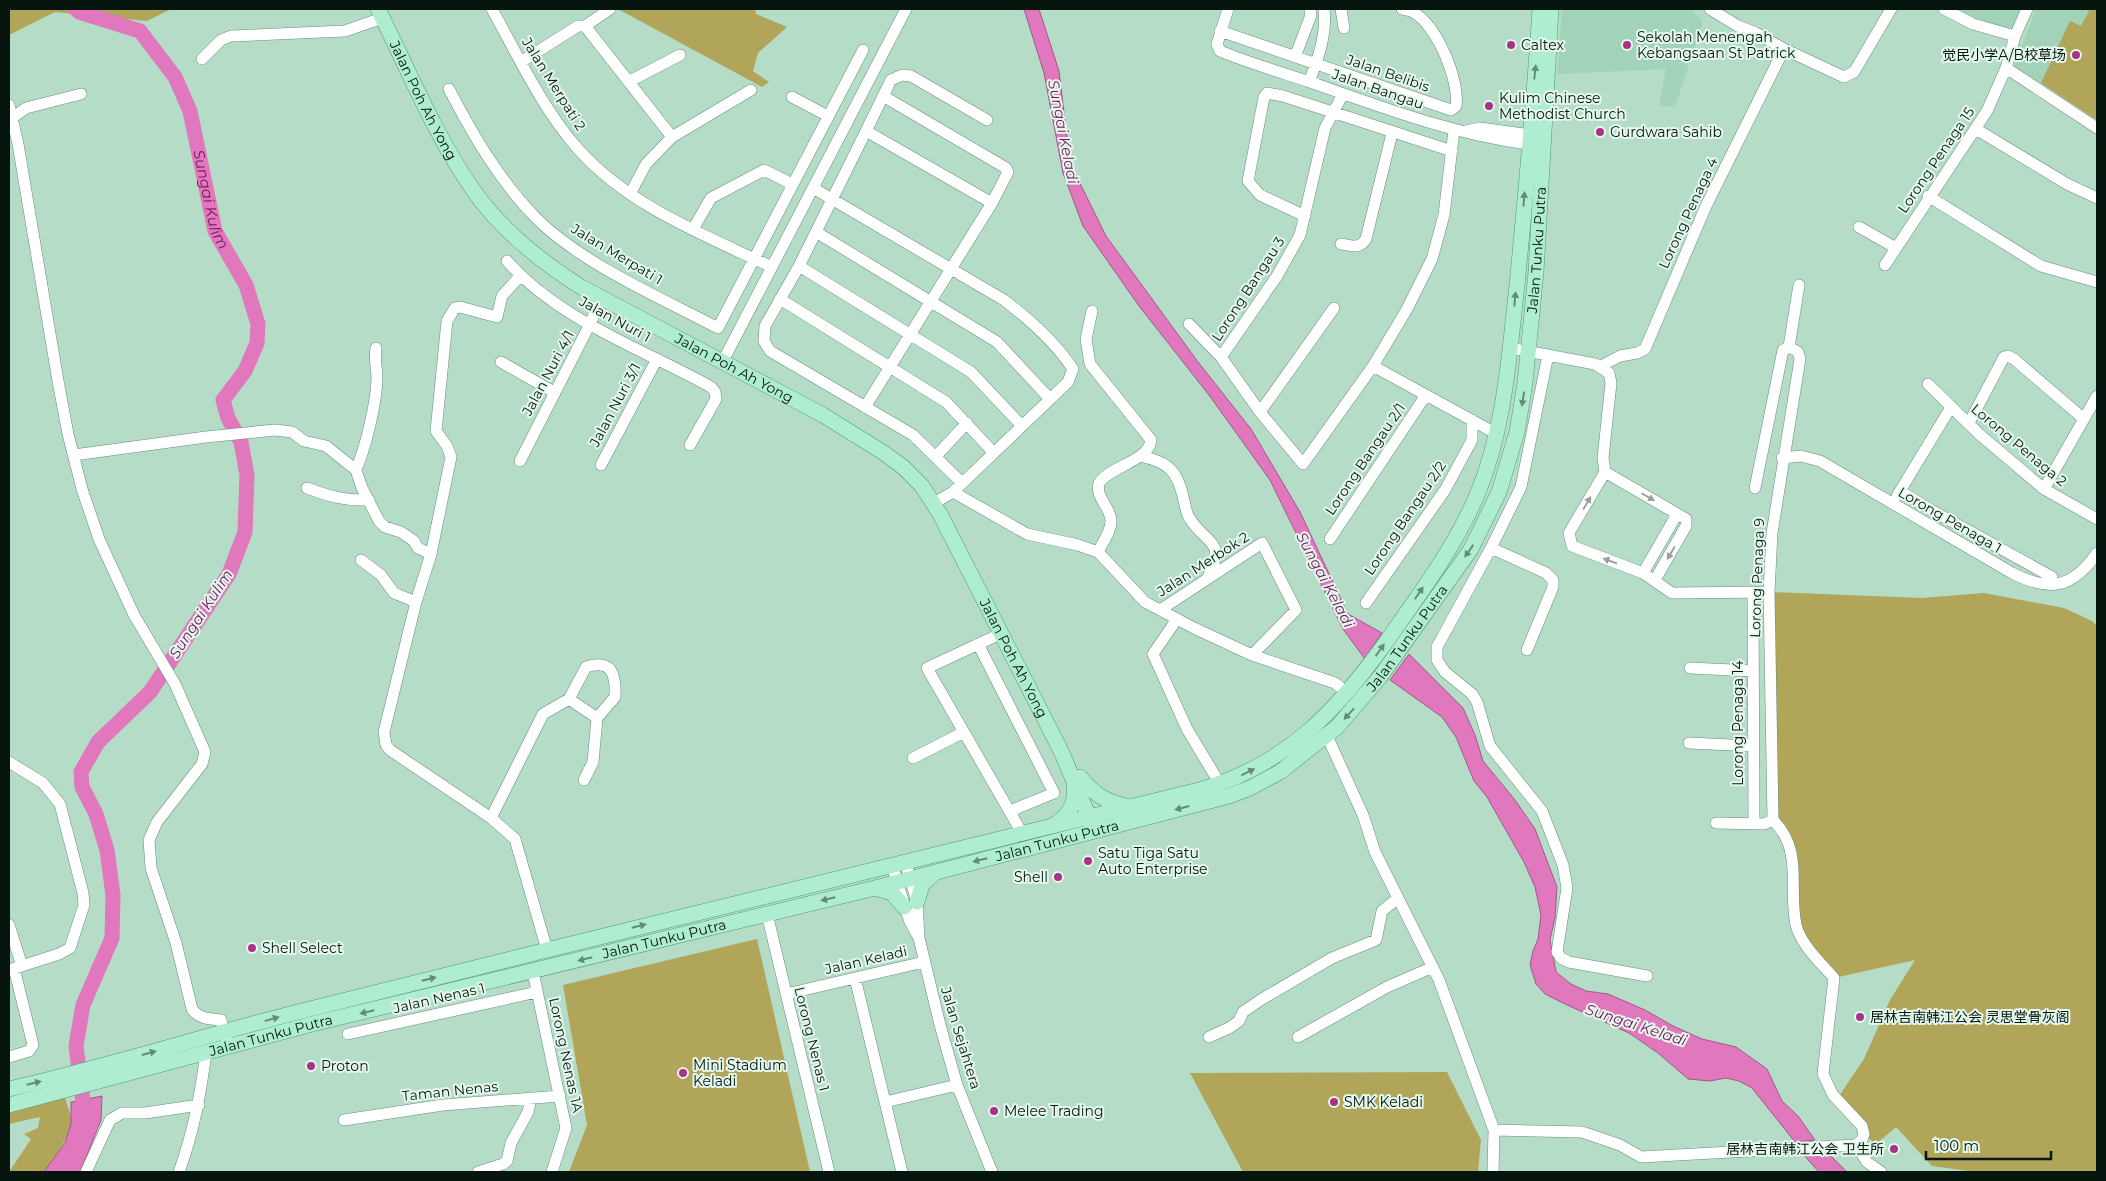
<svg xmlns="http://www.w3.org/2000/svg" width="2106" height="1181" font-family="Montserrat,'Noto Sans SC',sans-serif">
	<rect width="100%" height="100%" fill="#b4dcc7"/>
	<path fill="#a2d2b8" d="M1562 9H1691L1703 21 1675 107 1659 105 1666 69 1557 74Z
		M1944 9H2027L2015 36Z
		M2036 9H2097V128L2012 72Z"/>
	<path fill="#b0a559" d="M9 9H171L147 21 55 12 9 35Z
		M618 9H755L756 14 787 27 758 53 753 71 769 82 762 87Z
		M2090 9H2097V120L2041 83 2070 21 2081 26Z
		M1769 592 1922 598 1984 593 2064 608 2092 621 2097 626V1172H1976L1932 1166 1896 1127 1875 1145 1837 1099 1864 1059 1890 1000 1915 960 1834 978 1796 926 1792 855 1773 820Z
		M757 939 810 1172H569L587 1125 563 985Z
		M1447 1072 1481 1140 1478 1172H1243L1190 1073Z
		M65 1098 72 1119 71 1129 48 1172H9L31 1139 24 1134 38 1128 40 1117 9 1124V1111Z"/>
	<path fill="#e177bd" stroke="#9f5a88" d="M1024 9H1039L1059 71 1070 163 1106 236 1198 362 1251 429 1300 512 1348 614 1382 633 1365 659 1343 629 1270 480 1209 395 1139 306 1083 226 1063 173 1044 73Z
		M1409 654 1463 708 1475 735 1483 761 1515 800 1535 829 1557 887 1555 918 1550 940 1556 972 1571 984 1586 991 1608 994 1645 1010 1673 1026 1702 1039 1736 1047 1767 1069 1782 1101 1798 1116 1815 1140 1795 1142 1752 1088 1739 1081 1726 1078 1710 1081 1688 1079 1658 1053 1629 1033 1565 1004 1545 994 1536 984 1530 965 1533 951 1538 939 1541 915 1535 887 1524 862 1487 797 1474 781 1456 737 1442 717 1390 680Z
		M102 1096 101 1120 80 1172H44L65 1143 71 1124V1102Z
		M1825 1150 1847 1172H1819L1802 1153Z"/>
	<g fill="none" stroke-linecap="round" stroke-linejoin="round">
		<path stroke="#e177bd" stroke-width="15" id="s1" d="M76 9 79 12 140 31 175 77 190 111 215 231 246 285 258 324 257 343 245 371 223 400 228 418 241 442 247 475 245 532 229 574 150 692 98 742 81 772 82 787 96 814 107 850 113 895 112 938 83 1005 76 1046 85 1118"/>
		<defs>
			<path id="minor" d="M492 9C518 56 542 108 578 149 629 206 704 235 772 267
				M1228 9 1217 44 1220 51C1249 63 1280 72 1310 82 1384 108 1457 136 1536 145
				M1341 9 1344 28
				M1710 9 1738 26 1756 33 1784 49 1844 77 1854 72 1891 9
				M1944 9 1973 24 2015 36
				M585 26 672 137
				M1220 31 1451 110 1456 106C1460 81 1437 25 1413 12 1410 10 1405 10 1402 9
				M1295 57 1311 15 1310 9
				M202 59 221 40 231 36 345 31 382 18
				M521 62 578 26H585L610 9
				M2006 68 2097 128
				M630 81 680 55
				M1309 82C1318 59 1327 34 1324 9
				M449 89C473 135 499 180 536 218 582 264 661 298 718 328L863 50
				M792 97 828 116
				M9 105 18 144 58 381 68 434 82 489 99 539 134 615 175 684 205 752 202 764 157 822 149 840 151 868 176 943 192 1009C199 1019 209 1019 221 1020L226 1038
				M12 118 26 108 81 94
				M1976 129 2067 184 2097 198
				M866 131 891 80 902 75 911 76 987 120
				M1466 131 1480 128 1538 136
				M813 188 1004 300C1029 319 1055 342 1073 369L1068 382 953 492 934 503
				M630 194 646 164 672 137 751 90
				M1928 196 2041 266 2097 282
				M1305 216 1260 195 1248 181 1264 97 1267 93 1283 96 1452 151
				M1859 227 1896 248
				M693 229 711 198 764 170 792 184
				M816 232 997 342 1050 399
				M1341 244C1352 246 1360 249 1366 239L1392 133
				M507 261C560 321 643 349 711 387L715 392 716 399 690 445
				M1885 265 1987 111 2006 68 2015 36 2027 9
				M799 266 971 372 1022 426
				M520 276 502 296 497 317 460 307 455 308 447 321 436 431 447 446 451 457 431 554 416 602 384 732 386 745 390 750 491 818 515 839 547 950
				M780 299 946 402 994 453
				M1092 311 1086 339 1090 364 1151 440C1149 461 1110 466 1099 483 1095 497 1110 507 1111 520 1112 530 1102 543 1098 552
				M1189 324 1221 357 1260 412 1303 464 1373 366 1407 309 1432 259 1444 215 1454 130
				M1789 347 1799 285
				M1510 348 1595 364 1609 373 1611 383 1603 458 1605 472
				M1548 355 1521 487 1491 548 1437 647V660L1445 672 1472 694 1477 702 1490 746 1542 811 1563 865 1567 888 1557 952 1561 958 1569 962 1647 976
				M1221 357 1277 276 1300 235 1325 128 1343 94
				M723 361 906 9
				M501 362 554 392
				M1373 366 1497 434
				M1601 366 1620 356 1637 353 1645 349 1706 206 1784 49
				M1928 384 1979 434 2044 489 2097 519
				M865 407 992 203 1008 172 1006 168 883 96
				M1260 412 1334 308
				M1969 423 2004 357 2008 356 2014 359 2084 419
				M74 455 206 437 275 430 292 432 304 441 326 446 356 470 362 488 379 521 385 527 401 532 414 541 418 548 431 554
				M936 456 967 423
				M1140 456C1170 462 1178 472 1184 501 1186 507 1186 514 1190 519 1207 545 1227 541 1208 577
				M1782 458 1801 456 1820 461 2012 573C2049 592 2072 589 2097 553
				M520 461 590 324 601 298
				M601 465 657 359
				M356 470C366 446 376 405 377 379 377 368 374 360 376 348
				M1605 472 1569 533 1572 546 1643 573 1672 593 1769 592
				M1605 472 1686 519V526L1655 580
				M962 483 913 435 770 351 764 341 765 326 799 266 866 131 992 203
				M307 488C328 496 345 501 369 500
				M1755 488 1783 350 1789 347
				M2044 489 2097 396
				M1900 491 1931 510 2052 577
				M953 492 1027 534 1078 545 1098 552 1145 602 1194 628 1252 655 1335 683 1347 693
				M1897 496 1951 407
				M1330 539 1426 395
				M1491 548 1546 573 1553 580V587L1527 650
				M361 560 381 575 394 593 416 602
				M1643 573 1677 514
				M1753 592 1754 823
				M1366 603 1445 490 1472 440V420
				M1160 610 1262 543 1296 610 1252 655
				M1177 619 1153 654 1187 729 1220 784
				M1000 634 927 668 1022 833
				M978 644 1054 793 1010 811
				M1690 668 1753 671
				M569 699 597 718
				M1327 736 1363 815 1375 852 1439 980 1494 1130 1493 1172
				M1689 743 1752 746
				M913 758 964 732
				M9 762 43 783 60 804 83 893 84 905 70 948 59 954 9 970
				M491 818 543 714 569 699 586 667C612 659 616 674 615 697L597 718 593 762 584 780
				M1773 820 1769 592 1772 533 1800 359 1798 352 1789 347
				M1716 823 1764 824 1773 820
				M905 861 917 902 919 938 940 1025 957 1085 992 1172
				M892 866 910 922 919 938
				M767 914 829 1172
				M9 925 22 966
				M533 972 566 1128 552 1172
				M855 978 902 1172
				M786 994 924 962
				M348 1034 537 992
				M1209 1037 1229 1028 1239 1021 1243 1012 1262 999 1332 958 1376 940 1382 911 1398 898
				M1298 1037 1387 987 1433 967
				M9 1057 29 1051 33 1045 14 968
				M885 1102 957 1085
				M344 1120 443 1105 560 1096
				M1494 1130 1582 1132 1620 1145 1641 1157 1856 1145 1862 1140 1864 1134 1862 1126 1833 1095 1823 1074 1834 978C1821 963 1801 945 1796 925 1788 888 1804 851 1773 820
				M1856 1145 1867 1162 1881 1172
				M86 1172 110 1120 122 1113H145L199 1105
				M179 1172C194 1130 200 1097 206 1053
				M478 1172 503 1164 507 1161 511 1143 528 1112 531 1098"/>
			<g id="major">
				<path id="s2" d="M378 9C408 69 437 140 476 194 503 231 543 263 581 287L823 415 884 453 903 467 922 486 940 514 1061 751 1092 824"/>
				<path d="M1080 777C1093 793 1105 802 1126 806"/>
				<path d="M1054 825C1068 816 1077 803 1074 786"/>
				<path d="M875 888 892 893 904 907"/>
				<path d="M917 902 922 885 936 872"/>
				<path d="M9 1089C111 1066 212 1033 314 1008 610 934 906 861 1203 789 1286 764 1337 711 1386 642 1419 595 1455 547 1477 495 1505 428 1509 356 1517 285 1526 193 1534 101 1540 9"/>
				<path id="s3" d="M9 1105 312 1024 875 888 1106 828 1229 796 1250 788 1280 772 1337 727 1380 677 1471 549 1499 492 1517 432 1525 383 1536 272 1551 9"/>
			</g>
		</defs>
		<use href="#minor" stroke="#688e7a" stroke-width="12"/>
		<use href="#major" stroke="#509a77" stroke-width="16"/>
		<use href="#minor" stroke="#fff" stroke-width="11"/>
		<use href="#major" stroke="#aeedcf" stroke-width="15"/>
	</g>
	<defs><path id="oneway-solid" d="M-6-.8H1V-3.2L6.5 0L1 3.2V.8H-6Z" transform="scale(1.25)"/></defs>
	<g fill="#628c78">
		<use href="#oneway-solid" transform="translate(1535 72) rotate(-84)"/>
		<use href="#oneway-solid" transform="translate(1524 199) rotate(-86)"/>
		<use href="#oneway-solid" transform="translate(1515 299) rotate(-84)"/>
		<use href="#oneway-solid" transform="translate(1523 399) rotate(99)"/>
		<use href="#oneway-solid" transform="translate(1469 551) rotate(125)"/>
		<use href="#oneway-solid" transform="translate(1419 593) rotate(-56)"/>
		<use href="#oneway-solid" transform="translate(1380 650) rotate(-55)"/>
		<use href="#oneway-solid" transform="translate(1349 714) rotate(132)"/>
		<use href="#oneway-solid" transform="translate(1248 772) rotate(-26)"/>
		<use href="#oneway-solid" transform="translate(1182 808) rotate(165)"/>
		<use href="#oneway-solid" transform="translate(980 860) rotate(166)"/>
		<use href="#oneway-solid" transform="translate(828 899) rotate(167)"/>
		<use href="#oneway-solid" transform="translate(639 926) rotate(-14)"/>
		<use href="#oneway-solid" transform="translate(585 959) rotate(166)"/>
		<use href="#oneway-solid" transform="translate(429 979) rotate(-14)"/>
		<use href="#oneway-solid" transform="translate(367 1012) rotate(167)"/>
		<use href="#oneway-solid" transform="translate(272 1019) rotate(-16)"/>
		<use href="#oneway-solid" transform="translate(149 1053) rotate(-15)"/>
		<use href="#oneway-solid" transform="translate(34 1083) rotate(-13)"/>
	</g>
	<g fill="#9ba19f">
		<use href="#oneway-solid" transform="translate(1648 497) rotate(30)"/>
		<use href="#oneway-solid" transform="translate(1587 503) rotate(-59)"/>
		<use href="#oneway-solid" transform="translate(1671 553) rotate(121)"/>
		<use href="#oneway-solid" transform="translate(1610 561) rotate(-159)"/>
	</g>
	<g fill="#a93187" stroke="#e4f8ed" stroke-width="2">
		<circle cx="1511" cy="45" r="5"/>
		<circle cx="1627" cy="45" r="5"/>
		<circle cx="2076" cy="55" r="5"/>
		<circle cx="1489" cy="106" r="5"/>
		<circle cx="1600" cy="132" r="5"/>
		<circle cx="1088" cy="861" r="5"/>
		<circle cx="1058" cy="877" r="5"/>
		<circle cx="252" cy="948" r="5"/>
		<circle cx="1860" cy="1017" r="5"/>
		<circle cx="311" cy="1066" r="5"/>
		<circle cx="683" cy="1073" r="5"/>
		<circle cx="1334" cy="1102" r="5"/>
		<circle cx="994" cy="1111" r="5"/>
		<circle cx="1894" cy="1149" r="5"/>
	</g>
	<g text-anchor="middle" stroke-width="4" stroke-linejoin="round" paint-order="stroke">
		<g font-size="14" fill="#06150e" stroke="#e4f8ed" text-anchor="start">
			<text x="1637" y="42">Sekolah Menengah<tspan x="1637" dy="16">Kebangsaan St Patrick</tspan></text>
			<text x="1521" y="50">Caltex</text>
			<text x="2066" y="60" text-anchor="end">觉民小学A/B校草场</text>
			<text x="1499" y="103">Kulim Chinese<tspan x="1499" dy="16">Methodist Church</tspan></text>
			<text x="1610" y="137">Gurdwara Sahib</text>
			<text x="1098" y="858">Satu Tiga Satu<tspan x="1098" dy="16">Auto Enterprise</tspan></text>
			<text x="1048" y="882" text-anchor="end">Shell</text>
			<text x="262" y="953">Shell Select</text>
			<text x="1870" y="1022">居林吉南韩江公会 灵思堂骨灰阁</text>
			<text x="693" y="1070">Mini Stadium<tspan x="693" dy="16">Keladi</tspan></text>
			<text x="321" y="1071">Proton</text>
			<text x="1344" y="1107">SMK Keladi</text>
			<text x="1004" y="1116">Melee Trading</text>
			<text x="1884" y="1154" text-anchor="end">居林吉南韩江公会 卫生所</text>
		</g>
		<g font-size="14" fill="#06150e" stroke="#e4f8ed">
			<text transform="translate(1388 73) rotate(19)" y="5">Jalan Belibis</text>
			<text transform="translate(554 84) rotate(58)" y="5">Jalan Merpati 2</text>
			<text transform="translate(1378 89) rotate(19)" y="5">Jalan Bangau</text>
			<text dy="5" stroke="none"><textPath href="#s2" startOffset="102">Jalan Poh Ah Yong</textPath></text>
			<text transform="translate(1936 160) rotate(-56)" y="5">Lorong Penaga 15</text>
			<text transform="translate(1688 213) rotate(-65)" y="5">Lorong Penaga 4</text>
			<text dy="5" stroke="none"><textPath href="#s3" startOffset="1920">Jalan Tunku Putra</textPath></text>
			<text transform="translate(617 254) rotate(31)" y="5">Jalan Merpati 1</text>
			<text transform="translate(1248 289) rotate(-57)" y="5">Lorong Bangau 3</text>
			<text transform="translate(615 319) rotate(29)" y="5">Jalan Nuri 1</text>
			<text dy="5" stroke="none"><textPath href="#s2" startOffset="524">Jalan Poh Ah Yong</textPath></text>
			<text transform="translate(548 373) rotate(-62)" y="5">Jalan Nuri 4/1</text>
			<text transform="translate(615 405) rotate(-62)" y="5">Jalan Nuri 3/1</text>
			<text transform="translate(2019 445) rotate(40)" y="5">Lorong Penaga 2</text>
			<text transform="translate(1365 459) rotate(-56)" y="5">Lorong Bangau 2/1</text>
			<text transform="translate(1405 518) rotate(-56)" y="5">Lorong Bangau 2/2</text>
			<text transform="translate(1950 520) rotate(30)" y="5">Lorong Penaga 1</text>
			<text transform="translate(1203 564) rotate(-33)" y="5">Jalan Merbok 2</text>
			<text transform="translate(1757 578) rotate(-88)" y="5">Lorong Penaga 9</text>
			<text dy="5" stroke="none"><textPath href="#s3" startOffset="1501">Jalan Tunku Putra</textPath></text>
			<text dy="5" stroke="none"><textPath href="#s2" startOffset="942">Jalan Poh Ah Yong</textPath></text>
			<text transform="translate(1738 723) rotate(-90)" y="5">Lorong Penaga 14</text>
			<text dy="5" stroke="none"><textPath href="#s3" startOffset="1081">Jalan Tunku Putra</textPath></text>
			<text dy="5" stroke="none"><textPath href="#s3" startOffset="676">Jalan Tunku Putra</textPath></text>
			<text transform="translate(866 960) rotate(-13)" y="5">Jalan Keladi</text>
			<text transform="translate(439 998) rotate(-13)" y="5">Jalan Nenas 1</text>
			<text dy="5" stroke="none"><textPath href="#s3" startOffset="271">Jalan Tunku Putra</textPath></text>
			<text transform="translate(961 1038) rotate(73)" y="5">Jalan Sejahtera</text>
			<text transform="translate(812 1039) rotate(76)" y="5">Lorong Nenas 1</text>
			<text transform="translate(566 1055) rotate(78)" y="5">Lorong Nenas 1A</text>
			<text transform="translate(450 1091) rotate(-6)" y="5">Taman Nenas</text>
		</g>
		<g font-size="15" font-style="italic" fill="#75165c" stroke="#e4f8ed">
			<text transform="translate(1063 132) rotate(79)" y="5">Sungai Keladi</text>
			<text dy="5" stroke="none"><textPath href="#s1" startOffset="254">Sungai Kulim</textPath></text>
			<text transform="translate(1325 580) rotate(62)" y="5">Sungai Keladi</text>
			<text transform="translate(201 614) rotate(-57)" y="5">Sungai Kulim</text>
			<text transform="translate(1636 1025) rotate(18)" y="5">Sungai Keladi</text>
		</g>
	</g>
	<rect width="2106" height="1181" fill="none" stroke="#06150e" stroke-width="20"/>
	<path d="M1926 1151v8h125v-8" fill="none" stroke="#06150e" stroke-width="2.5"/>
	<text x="1934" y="1151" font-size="15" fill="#06150e" stroke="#e4f8ed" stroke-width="4" paint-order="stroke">100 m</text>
</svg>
